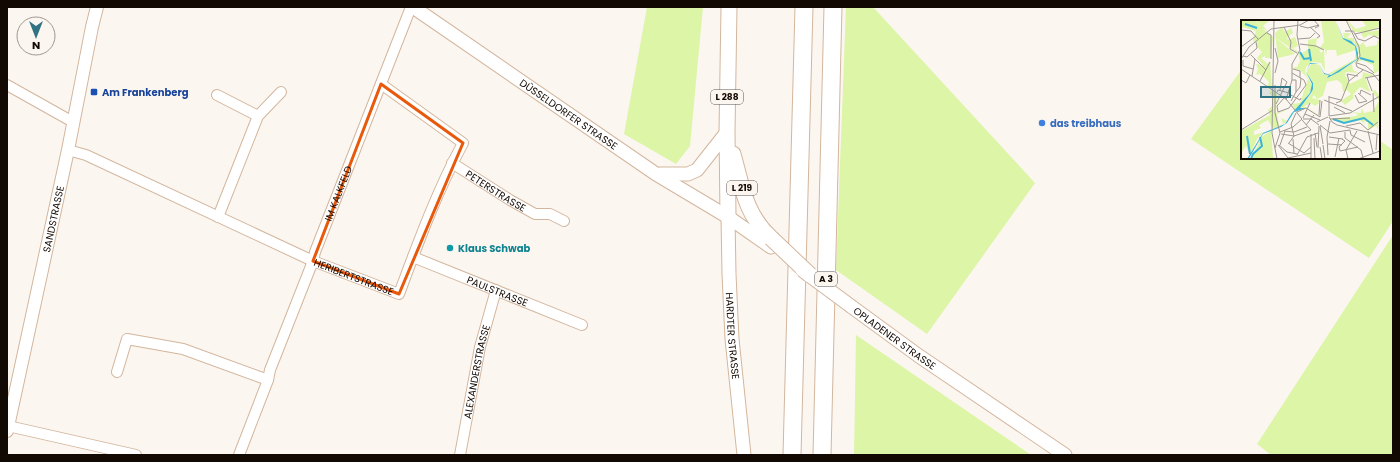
<svg xmlns="http://www.w3.org/2000/svg" width="1400" height="462" font-family="Poppins,sans-serif">
	<rect width="100%" height="100%" fill="#fcf6f1"/>
	<path fill="#dcf5a6" d="M647 7H703L690 146 676 164 624 134Z
		M846 7H873L1035 183 927 334 836 270Z
		M1242 69V158H1379V140L1393 150V221L1369 258 1191 139Z
		M1393 235V455H1271L1257 444Z
		M856 335 1031 455H854Z"/>
	<g fill="none" stroke-linecap="round" stroke-linejoin="round">
		<defs>
			<g id="minor">
				<path d="M7 85 73 122"/>
				<path d="M217 95 258 116"/>
				<path id="s1" d="M68 150 86 155 313 261 399 294C418 243 437 191 463 143L381 84"/>
				<path id="s2" d="M452 163 510 200 535 214H550L564 221"/>
				<path d="M218 217 258 116 281 92"/>
				<path id="s3" d="M413 257 582 325"/>
				<path d="M117 372 127 339 183 349 268 380"/>
				<path d="M8 426 136 455"/>
				<path id="s4" d="M239 455 268 380 270 370 313 261 315 252 411 7"/>
				<path id="s5" d="M460 455 480 347 496 290"/>
			</g>
			<g id="tertiary">
				<path id="s6" d="M7 431 68 150 92 27 97 7"/>
			</g>
			<g id="secondary">
				<path id="s7" d="M413 7 656 174 728 217 771 247"/>
				<path d="M660 174H688L697 170 727 132"/>
				<path id="s8" d="M728 217 729 274 732 339 744 455"/>
				<path id="s9" d="M852 307 919 356 1065 455"/>
			</g>
			<path id="primary" d="M733 154C742 186 745 214 771 238
				M728 217 727 132 729 7"/>
			<path id="motorway" d="M792 455 804 7
				M822 455 833 7"/>
		</defs>
		<use href="#minor" stroke="#d3b69d" stroke-width="12"/>
		<use href="#tertiary" stroke="#d3b69d" stroke-width="14"/>
		<use href="#secondary" stroke="#d3b69d" stroke-width="15"/>
		<use href="#primary" stroke="#d3b69d" stroke-width="17"/>
		<use href="#motorway" stroke="#d3b69d" stroke-width="19"/>
		<use href="#minor" stroke="#fff" stroke-width="10"/>
		<use href="#tertiary" stroke="#fff" stroke-width="12"/>
		<use href="#secondary" stroke="#fff" stroke-width="13"/>
		<use href="#primary" stroke="#fff" stroke-width="15"/>
		<use href="#motorway" stroke="#fff" stroke-width="17"/>
		<defs>
			<path id="secondary-bridge" d="M802 270 852 307"/>
			<path id="primary-bridge" d="M771 238 810 275"/>
		</defs>
		<use href="#secondary-bridge" stroke="#d3b69d" stroke-width="15" stroke-linecap="butt"/>
		<use href="#primary-bridge" stroke="#d3b69d" stroke-width="17" stroke-linecap="butt"/>
		<use href="#secondary-bridge" stroke="#fff" stroke-width="13"/>
		<use href="#primary-bridge" stroke="#fff" stroke-width="15"/>
	</g>
	<path fill="none" stroke="#e8590c" stroke-width="3" stroke-linejoin="round" d="M381 84 463 143 399 294 313 261Z"/>
	<rect fill="#1a4fb4" stroke="#fcf6f1" stroke-width="1.5" x="90" y="88" width="8" height="8" rx="2"/>
	<circle fill="#3f7fe0" stroke="#fcf6f1" stroke-width="1.5" cx="1042" cy="123" r="4"/>
	<circle fill="#0f9aa8" stroke="#fcf6f1" stroke-width="1.5" cx="450" cy="248" r="4"/>
	<g text-anchor="middle" stroke-width="4" stroke-linejoin="round" paint-order="stroke">
		<g fill="#fcf6f1" stroke="#59504a" stroke-width="1">
			<rect x="711" y="90" width="32" height="14" rx="3"/>
			<rect x="727" y="181" width="30" height="14" rx="3"/>
			<rect x="815" y="272" width="22" height="14" rx="3"/>
		</g>
		<g font-size="9" font-weight="bold" fill="#130903">
			<text x="727" y="100">L 288</text>
			<text x="742" y="191">L 219</text>
			<text x="826" y="282">A 3</text>
		</g>
		<g font-size="10" font-weight="bold" fill="#164399" stroke="#fcf6f1" text-anchor="start">
			<text x="102" y="96">Am Frankenberg</text>
		</g>
		<g font-size="10" fill="#130903" stroke="#fcf6f1">
			<text dy="4" stroke="none"><textPath href="#s7" startOffset="189">DÜSSELDORFER STRASSE</textPath></text>
			<text dy="4" stroke="none"><textPath href="#s2" startOffset="52">PETERSTRASSE</textPath></text>
			<text dy="4" stroke="none"><textPath href="#s4" startOffset="280">IM KALKFELD</textPath></text>
			<text dy="4" stroke="none"><textPath href="#s6" startOffset="217">SANDSTRASSE</textPath></text>
			<text dy="4" stroke="none"><textPath href="#s1" startOffset="313">HERIBERTSTRASSE</textPath></text>
			<text dy="4" stroke="none"><textPath href="#s3" startOffset="91">PAULSTRASSE</textPath></text>
			<text dy="4" stroke="none"><textPath href="#s8" startOffset="119">HARDTER STRASSE</textPath></text>
			<text dy="4" stroke="none"><textPath href="#s9" startOffset="53">OPLADENER STRASSE</textPath></text>
			<text dy="4" stroke="none"><textPath href="#s5" startOffset="85">ALEXANDERSTRASSE</textPath></text>
		</g>
		<g font-size="10" font-weight="bold" fill="#366cbe" stroke="#fcf6f1" text-anchor="start">
			<text x="1050" y="127">das treibhaus</text>
		</g>
		<g font-size="10" font-weight="bold" fill="#0d838f" stroke="#fcf6f1" text-anchor="start">
			<text x="458" y="252">Klaus Schwab</text>
		</g>
	</g>
	<g transform="translate(1241 20)">
		<rect width="139" height="139" fill="#fcf6f1"/>
		<path d="M0 0H14L21 7 15 0H29L22 6 27 11 32 8 27 11 21 8 32 17 30 38H24V36L20 38 27 44 29 41 31 70 26 66 28 62 23 57 19 54 15 55 17 49 15 44 22 45 16 38 21 32 16 27 15 23H18L12 21 15 11 2 7 0 10ZM80 0H94L102 19 114 25 117 38 93 54H87L114 39 115 30 96 36 95 30H86L85 36 84 29 78 30 80 33 83 30 84 51 80 43 71 42 65 47 64 53 71 65 69 73 65 77 64 81 70 74 72 68 71 61 65 53 71 43 78 45 82 54 88 55 94 54 117 40 118 35 116 27 113 23 103 19 102 13H110L106 18H113V22L114 20 119 25 122 22 125 27 136 25V20L138 21 139 50 133 54 132 45 121 40 111 44 112 50 118 53 105 52 104 55 109 64 121 58 122 52 134 56 124 57 129 72 119 67 112 75 113 78 104 85 100 81 110 74 106 70 102 72 101 64 96 60 86 62 82 76 76 79 73 75 71 78 79 80 78 83 74 86 70 83 63 86 79 96V100V97L66 88 54 91 64 82 54 90 51 84 59 83 67 59 60 51 51 48 56 47 59 41 57 33 35 18 54 34 37 38 34 13 41 7 44 12 50 8 52 13 46 17 47 20 54 17 57 26 52 28 60 34 67 29V20L76 18 75 25 79 28 83 22ZM106 0 115 9 125 6 121 0H139V6L128 12 139 10V17L128 15 123 18 120 14 122 12H113ZM30 70 36 74 35 93 48 89 36 94 38 106 42 103 40 98 46 101 50 94 53 91 45 102 37 107 32 109 27 100 18 105 20 108 13 111V115L30 110 23 112 16 119 9 135 5 126 0 133V111L29 95 27 90 31 86V76L28 73ZM134 70 139 76 137 109 135 106 127 110V102L123 101 124 104 119 100 104 104 89 99 115 96 117 94 110 92 120 93 121 88 123 93 132 91 138 81 131 71ZM30 111 32 137 37 139H11L20 117Z" fill="#dcf5a6"/>
		<path d="M95 0 102 18 110 21 115 26 117 33V39L98 52 86 58 88 55 83 54 78 44H69L65 52 72 63V69L70 73 59 88H65L53 92 46 103 40 107 22 114 10 135 8 138 6 139 22 113 44 104 51 93 69 73 71 64 65 52 69 43 78 44 83 53 90 55 116 39 114 26 102 19Z" fill="#3db3d9"/>
		<path fill="none" stroke="#3db3d9" stroke-width="2" d="M4 4 16 8M68 29 70 41M59 32 63 39 70 38M119 38 133 42M92 99 103 103 123 98 132 105M6 116 9 134M10 139 12 134 21 126 19 117"/>
		<path fill="none" stroke="#9f9792" stroke-width="1" d="M33 0 31 113 36 139M73 0 78 6 74 8M105 0 118 27 119 36 115 43 116 47 132 54 139 62M59 6 67 8 78 5M43 7 50 22 49 29 56 33M69 7 79 16 76 18M0 10 10 11 17 19M104 11H112L117 19M26 13 30 15V39M114 14 139 8M57 19 69 18 74 13M117 19 124 21 133 16 139 19M59 24 75 26 83 30M0 27 15 16M10 35 25 50M2 36 6 37 16 28 15 22M0 39 8 27 30 9 59 5 68 0M2 40V46L12 49M116 43 125 46 133 53M0 49 45 79 61 99M52 49 59 51V58M34 53 37 41 34 28M11 56 14 39M124 58 139 55M126 58 131 71M0 60 5 63 9 55M19 61 29 42M108 61 106 54 117 56M34 65V93L39 113 34 128M39 70 41 58 46 62M36 72 37 70 48 73M55 72 59 67 60 58M117 73 126 81M132 73 133 92M48 74 59 80 60 78M119 74 120 70 130 75M114 75 118 83 126 81M88 77 100 80M43 78 36 86 37 92 48 88 65 65 63 60 51 53M45 80 51 60V44L59 30 56 15 57 0M83 80 111 91M50 81 55 72V60H51M95 83 100 81 108 61 122 50M35 84 46 62M93 87 104 93M56 92 65 88 79 97M64 94 79 100M78 95 79 80M88 96V76M88 96 109 93 139 76M79 97 81 81M88 97 91 102 96 105 139 115M62 98 69 83M62 99H70L78 105M89 99 109 98M61 100 70 110M76 102 87 97M65 105 73 95M79 105 89 113 109 110M79 106 82 124M105 106 119 103 127 110M0 110 32 90M109 110 110 115 124 122M127 110 137 102M43 111 53 112 66 107M127 111 132 133M39 112 52 107 61 99M104 112V118L120 130 122 138M74 113 76 127M40 114 53 116 70 110M70 114V139M88 117 102 119M73 118 74 139M52 119 53 133M101 119 104 121 98 127 99 131 117 127M47 123 63 133 70 127M48 123 53 116 50 104 55 93M87 124 101 125M37 125 47 138 70 133M38 125 46 132 56 134M39 125 44 111M82 125 84 139M79 127 81 139M77 128 78 106M135 130 136 115M56 135 66 117 77 113M87 135 86 117 89 101M94 137 98 118M107 139 105 130 116 111M117 139 139 131"/>
		<path fill="#307484" fill-opacity="0.15" stroke="#307484" stroke-width="2" d="M20 67H49V77H20Z"/>
		<rect width="139" height="139" fill="none" stroke="#130903" stroke-width="2"/>
	</g>
	<rect width="1400" height="462" fill="none" stroke="#130903" stroke-width="16"/>
	<g transform="translate(36 36) rotate(180)"><circle r="19" fill="#fcf6f1" stroke="#9f9792"/>
	<path d="M0-3L7 15L0 10L-7 15Z" fill="#307484"/>
	<text y="-6" font-size="11" font-weight="bold" text-anchor="middle" fill="#130903">N</text>
	</g>
</svg>
